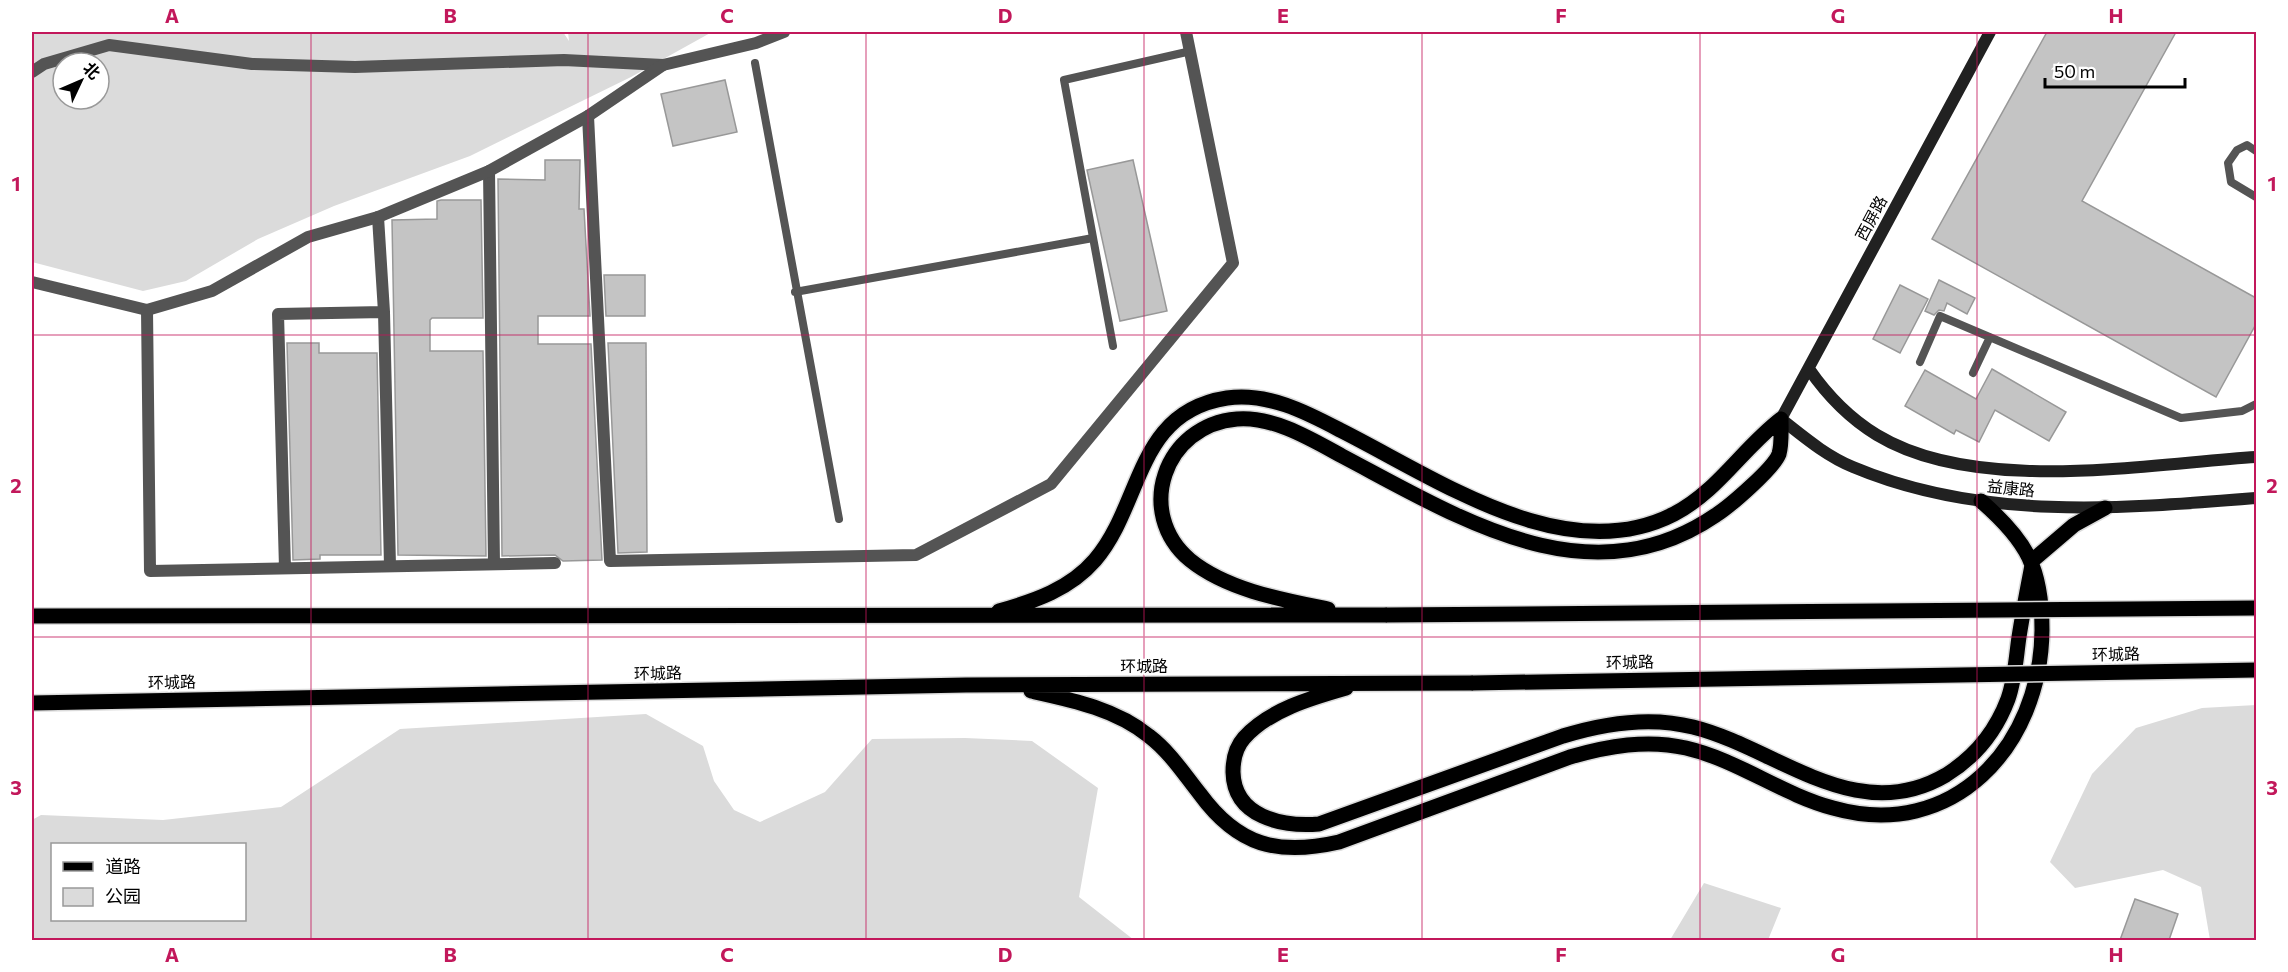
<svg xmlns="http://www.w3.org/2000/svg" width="2288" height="972" font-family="Commissioner,'Noto Sans SC',sans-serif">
	<rect width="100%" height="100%" fill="#fff"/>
	<path fill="#dbdbdb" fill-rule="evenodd" d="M32 32H563L569 41 568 32H712L631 77 470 156 334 206 258 239 186 281 143 291 32 262ZM63 63H99V99H63Z
		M2256 705V940H2210L2201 887 2163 870 2075 888 2050 862 2092 774 2136 728 2202 708Z
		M646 714 703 746 714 781 734 810 760 822 825 792 872 739 965 738 1032 741 1098 788 1079 897 1134 940H32V820L41 815 163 820 281 807 400 729ZM52 844H244V920H52Z
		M1704 883 1781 908 1768 940H1670Z"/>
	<path fill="#c4c4c4" stroke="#989898" stroke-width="1.5" d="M2047 32H2176L2082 201 2256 298V324L2216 397 1932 239Z
		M725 80 737 132 673 146 661 94Z
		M545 160H580L579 209H584L590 316H538V344H591L602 560 563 561 555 555 502 556 498 179 545 180Z
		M1133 160 1167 311 1120 321 1087 170Z
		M441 200H481L483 318H432L430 320V351H483L486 556 398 555 392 220 437 219V201Z
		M604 275H645V316H606Z
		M1939 280 1975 298 1967 314 1947 303 1944 311 1939 310 1934 315 1925 311Z
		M1900 285 1928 299 1900 353 1873 339Z
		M287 343H319V353H377L381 555H320V559L293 560Z
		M608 343H646L647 552 618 553Z
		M1992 369 2066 412 2049 441 1995 410 1979 442 1956 430 1954 434 1905 406 1925 370 1976 399Z
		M2135 899 2178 914 2169 940H2120Z"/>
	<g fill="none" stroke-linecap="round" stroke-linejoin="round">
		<defs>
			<path id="primary" d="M1328 609C1283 600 1227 590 1190 560 1134 513 1164 425 1237 419 1273 416 1311 439 1342 456 1458 517 1589 602 1716 515 1730 506 1774 468 1779 454 1782 444 1781 430 1781 419
				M999 611C1035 601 1070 589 1095 560 1143 504 1135 412 1227 398 1267 392 1306 412 1340 430 1436 478 1565 570 1674 514 1717 492 1743 448 1781 419
				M32 616 1387 615
				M1346 688C1311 698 1269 710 1244 738 1236 747 1233 760 1233 772 1234 817 1282 827 1319 824L1563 736C1605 723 1650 716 1693 727 1777 748 1856 828 1946 775 1975 757 1996 731 2008 699 2015 679 2016 658 2019 637 2023 611 2028 586 2033 560L2074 525 2105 508
				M1031 691C1072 700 1116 709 1149 736 1170 752 1184 774 1200 794 1238 846 1278 856 1339 842L1570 757C1608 746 1647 739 1686 748 1738 760 1781 794 1833 808 1953 842 2041 746 2042 630 2042 568 2027 541 1981 501
				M32 703 966 685 1473 683"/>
		</defs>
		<use href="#primary" stroke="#dbdbdb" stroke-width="18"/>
		<path stroke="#545454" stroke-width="8" d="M755 63 839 519
			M2256 151 2247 145 2237 150 2228 163 2231 182 2256 197
			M795 292 1093 238
			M1113 346 1064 80 1191 51
			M1920 362 1940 316 2181 418 2242 411 2256 404
			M1973 373 1990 337"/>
		<path stroke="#545454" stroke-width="12" d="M32 72 44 64 109 45 252 64 355 67 564 60 663 65
			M588 116 610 561 916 555 1051 484 1233 263 1186 32
			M489 171 494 564
			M378 217 384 312 390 566
			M147 310 150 571 555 563
			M285 568 278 314 384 312"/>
		<path stroke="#545454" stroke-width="12" d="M32 282 147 310 212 291 308 237 378 217 489 171 588 116 663 65 756 43 784 32"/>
		<path stroke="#212121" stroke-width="12" d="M1990 32 1781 419C1804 437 1826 456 1853 467 1981 521 2121 509 2256 498
			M1809 369C1827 395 1849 418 1877 435 1976 495 2145 464 2256 457"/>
		<use href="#primary" stroke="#000" stroke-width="15"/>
		<defs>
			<path id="primary-bridge" d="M1387 615 2256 608
				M1473 683 2256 670"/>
		</defs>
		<use href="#primary-bridge" stroke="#dbdbdb" stroke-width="18" stroke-linecap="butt"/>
		<use href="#primary-bridge" stroke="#000" stroke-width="15"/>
	</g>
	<path fill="none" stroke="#c2185b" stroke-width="1.5" stroke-opacity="0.55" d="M311 32V940M588 32V940M866 32V940M1144 32V940M1422 32V940M1700 32V940M1977 32V940M32 335H2256M32 637H2256"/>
	<g text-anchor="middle" stroke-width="4.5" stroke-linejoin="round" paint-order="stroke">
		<g font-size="16" fill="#000" stroke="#fff">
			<text transform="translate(1871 218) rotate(-62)" y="6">西屏路</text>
			<text transform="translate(2011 488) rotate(6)" y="6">益康路</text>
			<text transform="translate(2116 654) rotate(-1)" y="6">环城路</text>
			<text transform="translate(1630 662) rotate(-1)" y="6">环城路</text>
			<text x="1144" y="672">环城路</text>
			<text transform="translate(658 673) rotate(-1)" y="6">环城路</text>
			<text transform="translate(172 682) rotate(-1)" y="6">环城路</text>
		</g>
	</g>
	<rect width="2288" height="972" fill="none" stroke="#ffffff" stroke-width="66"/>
	<rect x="51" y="843" width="195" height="78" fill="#ffffff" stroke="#999999" stroke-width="1.5"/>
	<rect x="63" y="862" width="30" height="9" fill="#000000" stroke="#999999" stroke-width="1.5"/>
	<text x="105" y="873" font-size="18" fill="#000000">道路</text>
	<rect x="63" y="888" width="30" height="18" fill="#dbdbdb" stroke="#999999" stroke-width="1.5"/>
	<text x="105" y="903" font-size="18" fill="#000000">公园</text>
	<g transform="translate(81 81) rotate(46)"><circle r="28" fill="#ffffff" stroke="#999999" stroke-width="1.5"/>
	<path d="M0-4.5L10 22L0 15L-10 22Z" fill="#000000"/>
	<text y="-9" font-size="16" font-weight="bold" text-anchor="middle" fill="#000000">北</text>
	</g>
	<path d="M2045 78v9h140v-9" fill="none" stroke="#000000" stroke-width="3"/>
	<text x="2054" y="78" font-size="18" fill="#000000" stroke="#ffffff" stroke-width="4.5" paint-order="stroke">50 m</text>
	<rect x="33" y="33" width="2222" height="906" fill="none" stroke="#c2185b" stroke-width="2"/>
	<g font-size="20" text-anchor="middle" font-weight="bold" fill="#c2185b">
		<text x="172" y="23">A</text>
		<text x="450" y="23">B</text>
		<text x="727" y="23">C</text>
		<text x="1005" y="23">D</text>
		<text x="1283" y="23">E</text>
		<text x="1561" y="23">F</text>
		<text x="1838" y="23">G</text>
		<text x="2116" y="23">H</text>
		<text x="16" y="191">1</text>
		<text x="2272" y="191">1</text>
		<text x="16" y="493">2</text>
		<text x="2272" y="493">2</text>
		<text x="16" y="795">3</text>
		<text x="2272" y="795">3</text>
		<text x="172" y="962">A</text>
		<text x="450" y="962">B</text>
		<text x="727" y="962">C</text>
		<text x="1005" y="962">D</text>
		<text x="1283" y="962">E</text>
		<text x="1561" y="962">F</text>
		<text x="1838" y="962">G</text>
		<text x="2116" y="962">H</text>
	</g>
</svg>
